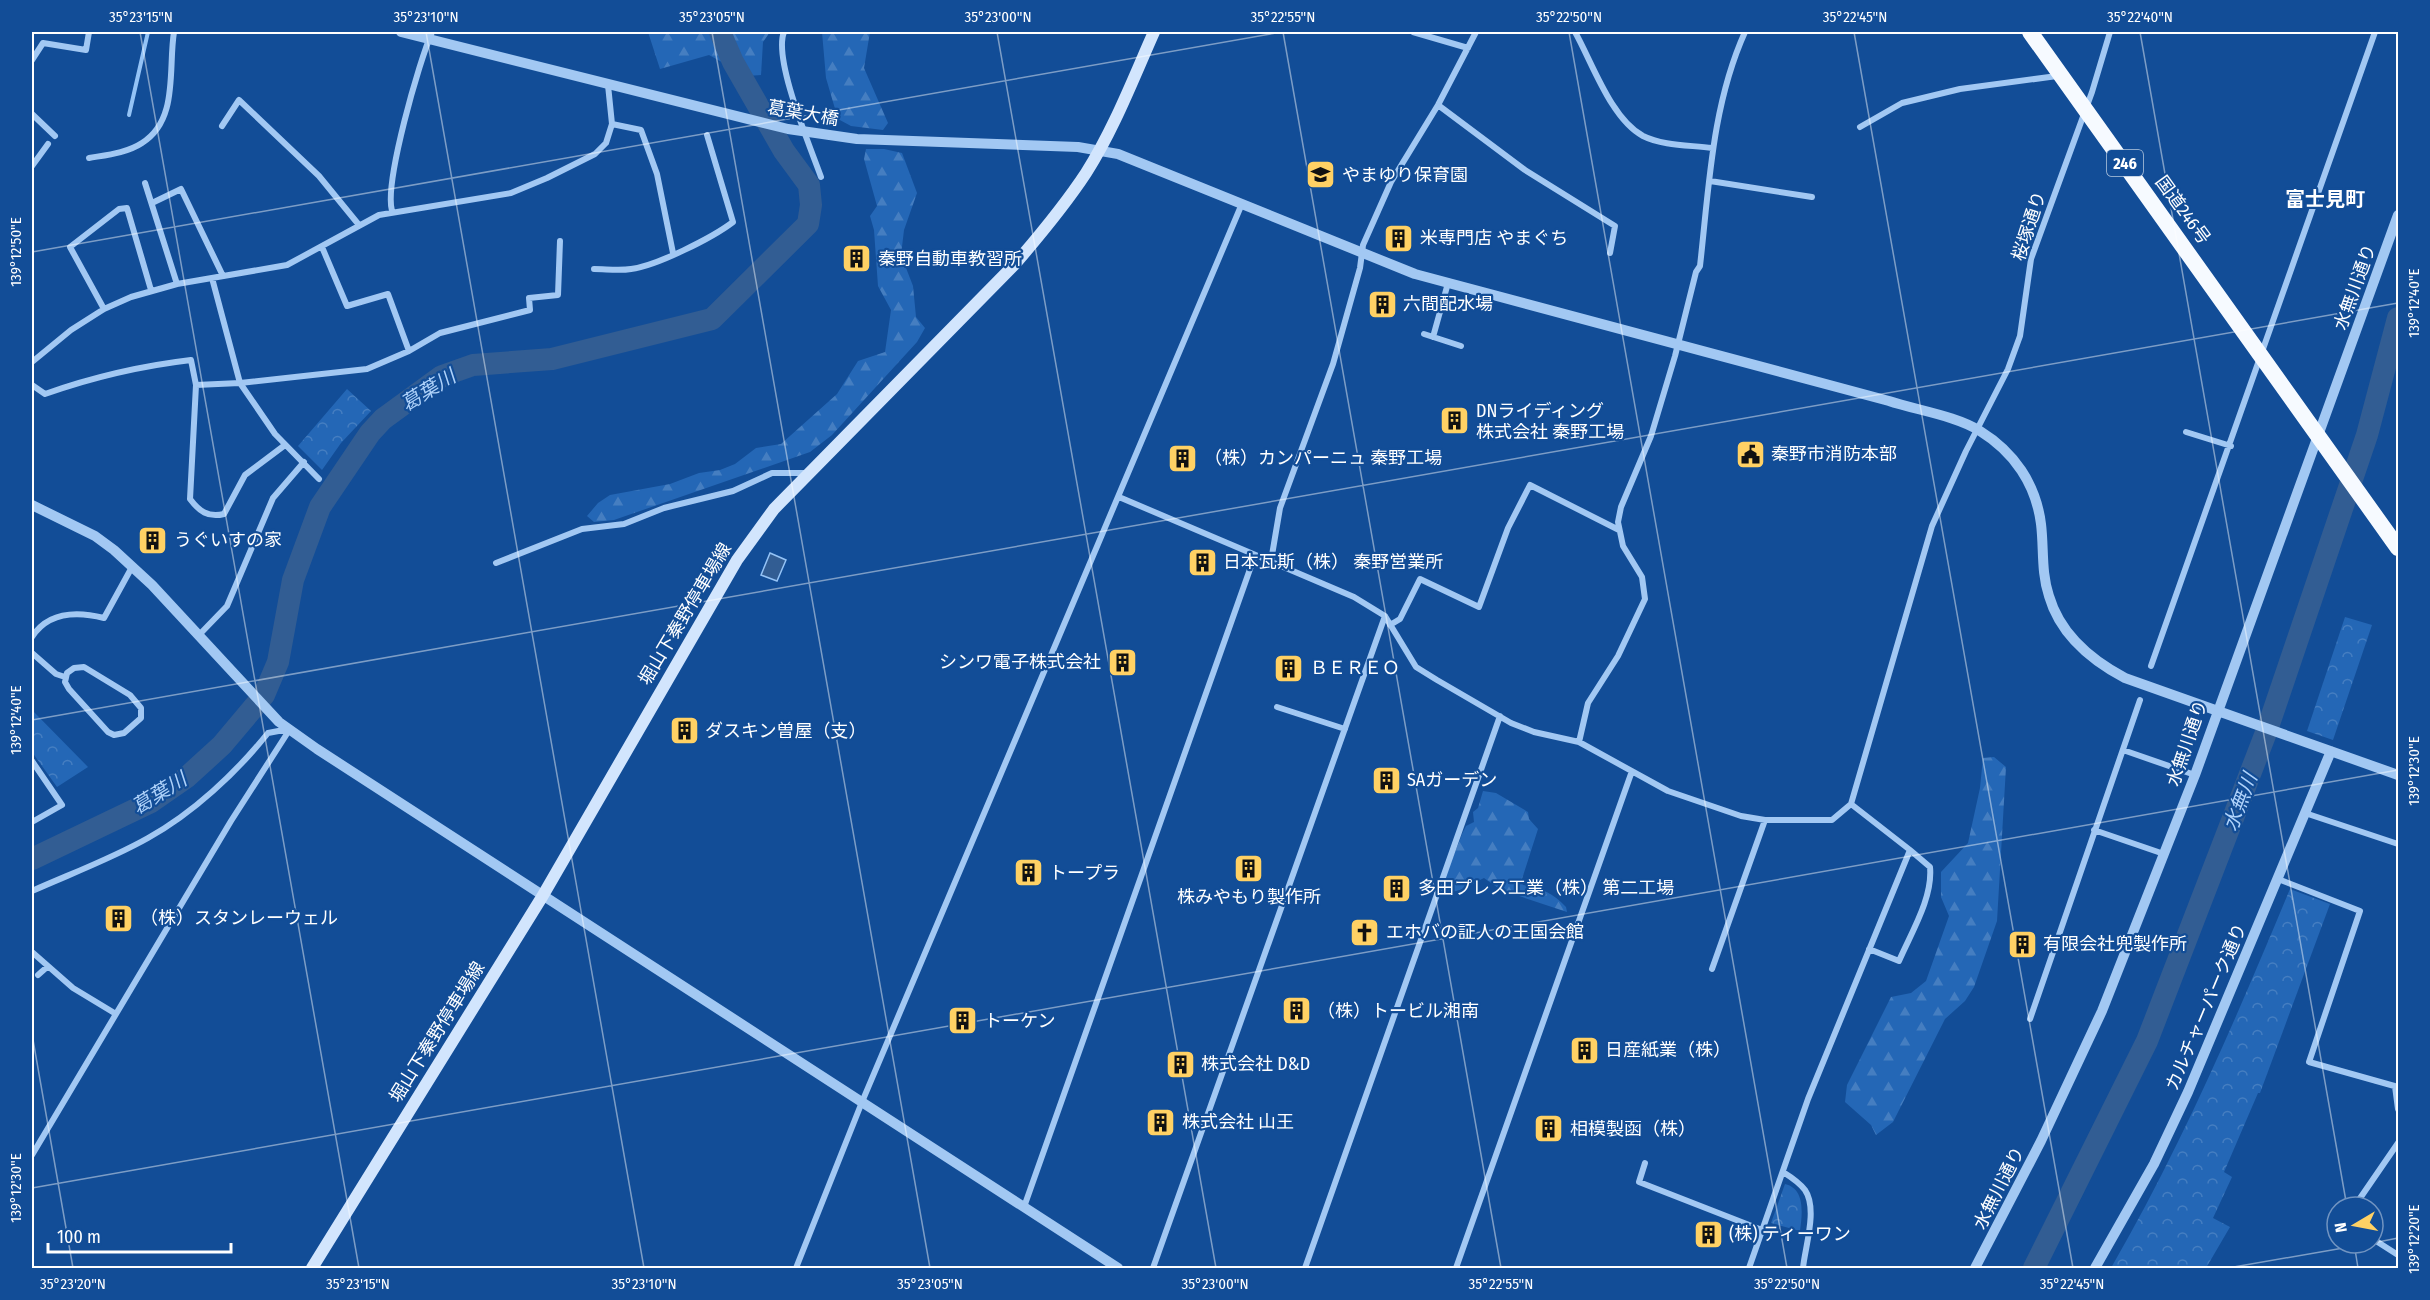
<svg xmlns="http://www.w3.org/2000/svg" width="2430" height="1300" font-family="'Fira Sans Condensed','Noto Sans JP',sans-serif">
	<defs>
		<pattern id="forest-firs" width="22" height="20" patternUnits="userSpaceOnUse" patternTransform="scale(1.5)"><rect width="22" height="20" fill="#2467b6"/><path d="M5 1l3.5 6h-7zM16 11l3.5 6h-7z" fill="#457ec1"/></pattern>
		<pattern id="park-crowns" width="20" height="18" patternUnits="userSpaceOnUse" patternTransform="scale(1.5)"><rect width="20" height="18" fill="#2467b6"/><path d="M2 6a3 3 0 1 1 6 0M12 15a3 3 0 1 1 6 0" fill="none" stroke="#457ec1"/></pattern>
	</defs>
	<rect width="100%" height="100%" fill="#124d97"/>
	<path fill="url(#forest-firs)" d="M648 32H770L763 42 761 75 747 76 709 55 660 69Z
		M822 32H870L864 68 888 123 883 130 851 126 838 119 826 78Z
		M866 149H884L902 153 917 193 904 230 901 255 913 286 916 317 925 328 917 342 832 435 810 452 614 520 594 522 587 516 598 503 610 495 670 484 699 473 720 470 735 464 756 448 781 444 837 394 858 361 885 352 891 310 878 286 874 230 870 216 877 206 864 159Z
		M1994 757 2006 767 1997 921 1974 987 1965 1001 1945 1019 1893 1122 1876 1135 1871 1125 1845 1102 1847 1085 1891 997 1911 993 1926 981 1949 916 1941 897V872L1968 843 1980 788 1983 758Z
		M1483 791 1496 793 1528 812 1529 819 1538 829 1521 882 1523 885C1542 888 1553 893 1566 907L1567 912 1501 890 1484 878C1472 883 1456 898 1441 888L1462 834 1466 826 1474 822 1473 812 1478 808Z"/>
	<path fill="url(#park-crowns)" d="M347 389 371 411 341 443 322 470 298 446Z
		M2345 617 2372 625 2333 740 2307 731Z
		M32 710 88 767 57 787 32 752Z
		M2290 889 2330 904 2260 1093H2258L2224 1172 2232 1177 2213 1218 2230 1227 2206 1268H2111C2181 1147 2236 1019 2290 889Z
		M1785 1184C1806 1189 1802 1215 1800 1231L1771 1223Z"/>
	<path fill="#325d93" stroke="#94c3f6" stroke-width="1.5" d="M770 553 786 560 777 581 761 575Z"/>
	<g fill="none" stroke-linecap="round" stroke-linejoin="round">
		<path stroke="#94c3f6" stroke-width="4" d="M129 115 148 32"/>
		<path stroke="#325d93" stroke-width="22" d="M32 859 151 802 187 777 222 745 264 695 278 662 293 580 320 507 370 433 383 419 442 376 473 365 552 359 712 319 808 224 811 205 809 185 784 151 733 62 720 32
			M2034 1268 2147 1041 2267 730 2367 435 2398 318"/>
		<path stroke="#a2c8f3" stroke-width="6" d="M784 32C773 59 810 146 821 177
			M1413 32 1468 48
			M1575 32C1592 62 1611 119 1643 136 1663 146 1690 145 1712 148
			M32 60 43 43 86 50 89 32
			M1438 105 1525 170 1615 226 1610 253
			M32 114 55 136
			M612 124 641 130 657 174 673 253
			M222 126 239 100 319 176 359 225
			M1860 127 1902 103 1960 89 2057 76
			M89 158C106 155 127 153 142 143 179 120 168 68 174 32
			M32 166 48 144
			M1710 181 1812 197
			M145 183 177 284
			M152 203 181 189 223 276
			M392 211C384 183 419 62 432 32
			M322 247 347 306 388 294 409 351
			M594 269C606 269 619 271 631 269 656 266 712 238 733 222L707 135
			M212 278 240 383 275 434 319 479
			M104 309 70 247 119 209 127 208 151 290
			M1424 334 1461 346
			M1433 337 1448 283
			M32 362 71 330 104 309 131 297 177 284 287 265 379 215 511 193 547 178 595 154 606 143 612 124 608 85
			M32 385 45 394C93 377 140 366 191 360L196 385 190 499C199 511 208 518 224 514L245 475 285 445
			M196 385 240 383 367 369 409 351 440 333 530 310 529 298 558 295 560 241
			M2186 432 2231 446
			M1119 497 1354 597 1385 616 1416 667 1437 680 1511 723 1534 732 1579 742 1668 791 1741 816 1765 820H1832L1851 804 1932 526 1966 451 2008 369 2020 336 2031 259 2092 92 2110 32
			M1271 561 1280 508 1333 364 1360 268 1363 245 1391 182 1438 105 1476 32
			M496 563 582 529 624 524 664 508 733 491 772 473H807
			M1390 625 1400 619 1420 579 1479 607 1508 528 1530 485 1619 530
			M199 635 227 606 273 498 304 462
			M32 637C48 612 76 611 104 618L132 567
			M32 653 56 674 65 677
			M2151 666 2375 32
			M84 667 130 695 141 708V718L124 733 114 735 108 732 69 689 65 682 67 673 74 668Z
			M1277 707 1345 729
			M1579 742 1588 703 1618 656 1645 599 1642 577 1623 546 1618 522 1621 507 1651 436 1675 356 1696 272 1700 266C1709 187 1712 105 1745 32
			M2123 750 2195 775
			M32 761 62 805 32 822
			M2305 813 2398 844
			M2094 830 2164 854
			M2278 879 2360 911 2309 1062 2398 1087
			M32 891C70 874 111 859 148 838 193 813 236 773 268 733L289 729
			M1869 949 1899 961C1911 933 1933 898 1930 867L1910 850
			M32 952 73 988 116 1014
			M1712 969 1765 820
			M38 975 47 967
			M2030 1019 2140 700
			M2395 1086 2398 1109
			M32 1155 231 821 290 729
			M1645 1163 1639 1182 1762 1230
			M1783 1172C1791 1177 1799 1182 1805 1190 1818 1209 1805 1247 1803 1268
			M1024 1207 1255 555
			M2354 1207 2398 1143
			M2373 1239 2398 1255
			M796 1268 862 1102 1241 206
			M1153 1268 1385 616
			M1305 1268 1500 716
			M1456 1268 1632 771
			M1749 1268 1808 1099 1910 850 1851 804"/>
		<path stroke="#a2c8f3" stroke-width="10" d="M401 32 788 129 857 139 1078 147 1118 154 1415 274 1889 401C1916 410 1957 416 1980 431 2014 452 2036 484 2041 524 2044 548 2041 572 2049 596 2060 634 2091 660 2125 678L2398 775
			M32 505 95 536 114 550 152 585 279 722 317 749 1118 1268
			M1975 1268 2041 1141 2102 1011 2195 775 2398 215
			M2095 1268 2154 1164 2188 1092 2331 751"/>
		<path stroke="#d2e5fd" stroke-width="12" d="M312 1268 542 897 737 560 774 509 1015 264C1040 235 1065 205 1086 173 1114 129 1133 79 1154 32"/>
		<path stroke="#f6faff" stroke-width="16" d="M2030 32 2398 548"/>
	</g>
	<path fill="none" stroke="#fff" stroke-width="1.5" stroke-opacity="0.45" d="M140 32 359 1268M426 32 644 1268M712 32 930 1268M997 32 1216 1268M1283 32 1501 1268M1569 32 1787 1268M1854 32 2073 1268M2140 32 2347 1207M32 252 1282 32M32 720 2398 303M32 1034 73 1268M32 1188 2398 770M2354 1243 2358 1268M2373 1243 2398 1238M2228 1268 2372 1243"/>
	<defs>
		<symbol id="school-square" viewBox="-11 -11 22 22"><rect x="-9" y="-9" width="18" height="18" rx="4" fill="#ffd164" stroke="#124d97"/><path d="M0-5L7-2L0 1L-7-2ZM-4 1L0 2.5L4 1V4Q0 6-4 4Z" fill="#111"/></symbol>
		<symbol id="building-square" viewBox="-11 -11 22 22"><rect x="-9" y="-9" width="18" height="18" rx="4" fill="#ffd164" stroke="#124d97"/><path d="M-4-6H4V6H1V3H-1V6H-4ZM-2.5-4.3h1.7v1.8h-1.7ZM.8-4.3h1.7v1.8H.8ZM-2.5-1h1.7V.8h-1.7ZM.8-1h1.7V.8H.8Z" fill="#111"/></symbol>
		<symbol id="civic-square" viewBox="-11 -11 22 22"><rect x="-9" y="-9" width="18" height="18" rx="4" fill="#ffd164" stroke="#124d97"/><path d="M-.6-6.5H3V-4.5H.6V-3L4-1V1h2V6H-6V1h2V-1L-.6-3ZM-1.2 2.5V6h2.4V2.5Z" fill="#111"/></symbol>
		<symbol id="church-square" viewBox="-11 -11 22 22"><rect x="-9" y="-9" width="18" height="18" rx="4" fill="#ffd164" stroke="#124d97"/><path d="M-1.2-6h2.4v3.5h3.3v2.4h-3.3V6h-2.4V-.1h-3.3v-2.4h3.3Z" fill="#111"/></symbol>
	</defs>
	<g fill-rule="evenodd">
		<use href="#school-square" x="1304" y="158" width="33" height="33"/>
		<use href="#building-square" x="1382" y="222" width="33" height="33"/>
		<use href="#building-square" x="840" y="242" width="33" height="33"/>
		<use href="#building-square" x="1366" y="288" width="33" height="33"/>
		<use href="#building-square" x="1438" y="404" width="33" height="33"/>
		<use href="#civic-square" x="1734" y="438" width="33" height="33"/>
		<use href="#building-square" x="1166" y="442" width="33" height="33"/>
		<use href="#building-square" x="136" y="524" width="33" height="33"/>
		<use href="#building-square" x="1186" y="546" width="33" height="33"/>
		<use href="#building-square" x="1106" y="646" width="33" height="33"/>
		<use href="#building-square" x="1272" y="652" width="33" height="33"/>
		<use href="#building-square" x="668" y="714" width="33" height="33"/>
		<use href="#building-square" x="1370" y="764" width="33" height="33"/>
		<use href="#building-square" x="1232" y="852" width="33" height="33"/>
		<use href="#building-square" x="1012" y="856" width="33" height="33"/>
		<use href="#building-square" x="1380" y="872" width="33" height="33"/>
		<use href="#building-square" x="102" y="902" width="33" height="33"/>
		<use href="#church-square" x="1348" y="916" width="33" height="33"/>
		<use href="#building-square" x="2006" y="928" width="33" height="33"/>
		<use href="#building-square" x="1280" y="994" width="33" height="33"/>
		<use href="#building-square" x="946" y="1004" width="33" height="33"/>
		<use href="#building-square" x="1568" y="1034" width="33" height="33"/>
		<use href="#building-square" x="1164" y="1048" width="33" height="33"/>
		<use href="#building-square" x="1144" y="1106" width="33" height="33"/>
		<use href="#building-square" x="1532" y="1112" width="33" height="33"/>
		<use href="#building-square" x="1692" y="1218" width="33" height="33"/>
	</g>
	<g text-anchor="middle" stroke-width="4.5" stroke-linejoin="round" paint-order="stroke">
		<rect fill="#124d97" stroke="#b8cae0" stroke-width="1.5" x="2107" y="150" width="36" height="26" rx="4.5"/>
		<g font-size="16" font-weight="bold" fill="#fff">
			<text x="2125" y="169">246</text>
		</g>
		<g font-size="18" fill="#fff" stroke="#124d97">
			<text transform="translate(803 113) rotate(10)" y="6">葛葉大橋</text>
			<text transform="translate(2183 210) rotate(54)" y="6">国道246号</text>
			<text transform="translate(2029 226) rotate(-72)" y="6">桜塚通り</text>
			<text transform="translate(2355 287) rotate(-70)" y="6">水無川通り</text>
			<text transform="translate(685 614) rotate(-59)" y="6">堀山下秦野停車場線</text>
			<text transform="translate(2187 743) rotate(-71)" y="6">水無川通り</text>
			<text transform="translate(2206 1007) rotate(-67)" y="6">カルチャーパーク通り</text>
			<text transform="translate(437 1032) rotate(-58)" y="6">堀山下秦野停車場線</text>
			<text transform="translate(1999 1188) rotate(-63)" y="6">水無川通り</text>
		</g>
		<g font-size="18" fill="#fff" stroke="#124d97" text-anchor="start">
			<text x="1342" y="181">やまゆり保育園</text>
			<text x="1420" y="244">米専門店 やまぐち</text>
			<text x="878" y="265">秦野自動車教習所</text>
			<text x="1403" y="310">六間配水場</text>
			<text x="1476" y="417">DNライディング<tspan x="1476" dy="21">株式会社 秦野工場</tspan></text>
			<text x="1771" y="460">秦野市消防本部</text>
			<text x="1204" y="464">（株）カンパーニュ 秦野工場</text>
			<text x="174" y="546">うぐいすの家</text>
			<text x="1223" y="568">日本瓦斯（株） 秦野営業所</text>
			<text x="1101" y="668" text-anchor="end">シンワ電子株式会社</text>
			<text x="1310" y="674">ＢＥＲＥＯ</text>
			<text x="705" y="737">ダスキン曽屋（支）</text>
			<text x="1407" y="786">SAガーデン</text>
			<text x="1049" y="879">トープラ</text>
			<text x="1418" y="894">多田プレス工業（株） 第二工場</text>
			<text x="1249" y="903" text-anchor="middle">株みやもり製作所</text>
			<text x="140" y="924">（株）スタンレーウェル</text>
			<text x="1386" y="938">エホバの証人の王国会館</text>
			<text x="2043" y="950">有限会社兜製作所</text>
			<text x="1317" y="1017">（株）トービル湘南</text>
			<text x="984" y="1027">トーケン</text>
			<text x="1605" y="1056">日産紙業（株）</text>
			<text x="1201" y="1070">株式会社 D&amp;D</text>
			<text x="1182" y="1128">株式会社 山王</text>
			<text x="1570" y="1135">相模製函（株）</text>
			<text x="1729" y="1240">(株) ティーワン</text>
		</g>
		<g font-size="20" font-weight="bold" fill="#fff" stroke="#124d97">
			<text x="2325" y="206">富士見町</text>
		</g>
		<g font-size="20" font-style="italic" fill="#afd2fa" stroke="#124d97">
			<text transform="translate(428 390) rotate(-32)" y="7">葛葉川</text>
			<text transform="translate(159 793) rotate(-32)" y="7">葛葉川</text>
			<text transform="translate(2240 802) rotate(-69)" y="7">水無川</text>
		</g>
	</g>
	<rect width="2430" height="1300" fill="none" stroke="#124d97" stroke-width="66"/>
	<g transform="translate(2355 1225) rotate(260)"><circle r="28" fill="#124d97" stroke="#7194c1" stroke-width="1.5"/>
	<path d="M0-4.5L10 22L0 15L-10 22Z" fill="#ffd164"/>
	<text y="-9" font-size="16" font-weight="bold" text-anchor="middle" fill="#ffffff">N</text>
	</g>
	<path d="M48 1243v9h183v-9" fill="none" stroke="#ffffff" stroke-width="3"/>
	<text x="57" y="1243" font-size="18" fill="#ffffff" stroke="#124d97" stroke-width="4.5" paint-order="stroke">100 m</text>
	<rect x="33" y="33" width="2364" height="1234" fill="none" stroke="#fff" stroke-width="2"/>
	<g font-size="15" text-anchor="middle" fill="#fff">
		<text x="141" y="22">35°23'15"N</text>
		<text x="426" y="22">35°23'10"N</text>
		<text x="712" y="22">35°23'05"N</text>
		<text x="998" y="22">35°23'00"N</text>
		<text x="1283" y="22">35°22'55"N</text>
		<text x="1569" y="22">35°22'50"N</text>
		<text x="1855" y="22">35°22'45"N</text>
		<text x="2140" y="22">35°22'40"N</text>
		<text transform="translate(16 252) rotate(-90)" y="5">139°12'50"E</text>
		<text transform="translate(2414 303) rotate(-90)" y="5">139°12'40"E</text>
		<text transform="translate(16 720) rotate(-90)" y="5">139°12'40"E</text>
		<text transform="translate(2414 771) rotate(-90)" y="5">139°12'30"E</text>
		<text transform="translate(16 1188) rotate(-90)" y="5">139°12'30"E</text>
		<text transform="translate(2414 1239) rotate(-90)" y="5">139°12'20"E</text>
		<text x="73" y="1289">35°23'20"N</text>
		<text x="358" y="1289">35°23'15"N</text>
		<text x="644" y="1289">35°23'10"N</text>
		<text x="930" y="1289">35°23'05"N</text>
		<text x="1215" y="1289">35°23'00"N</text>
		<text x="1501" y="1289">35°22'55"N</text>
		<text x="1787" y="1289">35°22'50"N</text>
		<text x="2072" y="1289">35°22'45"N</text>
	</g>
</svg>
